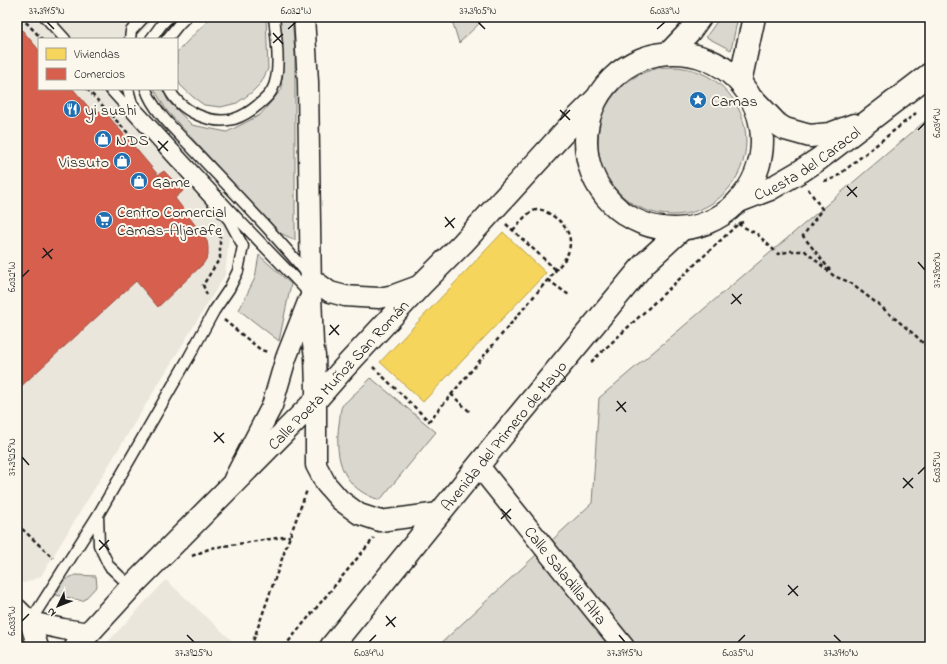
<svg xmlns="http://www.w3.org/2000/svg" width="947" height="664" font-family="'Indie Flower',sans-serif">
	<rect width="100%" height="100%" fill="#fbf7ec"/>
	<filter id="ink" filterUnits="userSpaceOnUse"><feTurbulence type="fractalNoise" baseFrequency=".025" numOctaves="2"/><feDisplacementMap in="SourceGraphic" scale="8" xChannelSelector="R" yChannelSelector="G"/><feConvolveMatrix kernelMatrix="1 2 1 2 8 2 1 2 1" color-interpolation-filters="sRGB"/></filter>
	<g filter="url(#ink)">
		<path fill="#eae6dc" d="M17 17H157L138 35 137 39H39V89H125L122 103 230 230 225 275 41 576 25 583 17 582Z
			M166 580 237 645 236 647H103Z"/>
		<path fill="#dad7ce" stroke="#7b7a75" d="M211 17H266L268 69 261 83 251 93 237 103 221 107 204 105 193 97 180 85 177 75V52Z
			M277 17H292L295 53V240L278 232 167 111 154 89H163L168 101 192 125 227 132 260 115 282 89Z
			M451 17H486L459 43Z
			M720 17H738L731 50 706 37Z
			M598 141a74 74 0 1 1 148 0a74 74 0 1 1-148 0Z
			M930 117V647H437L592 503 599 398Z
			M259 255 291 284 279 341 239 310 255 278Z
			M371 378 436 432 380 500C343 489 334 460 339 424 340 419 340 410 342 406 344 403 349 400 351 397 358 391 365 384 371 378Z
			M75 575 96 576 97 586 83 601 56 595 62 581Z"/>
		<path fill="#f6d55c" stroke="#b59e49" d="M503 232 546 273 423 402 380 362Z"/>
		<path fill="#d6604d" stroke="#9e4c3e" d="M17 24 39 50V89H73L92 111 104 112 110 118 158 175 164 171 183 191 175 198 207 241 208 247V256L203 264 158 307 136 281 17 390Z"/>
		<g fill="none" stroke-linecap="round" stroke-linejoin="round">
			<defs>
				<path id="service" d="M45 17 65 39
					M130 39 131 31 144 17
					M151 39 162 24 169 17
					M167 39 179 24 186 17
					M128 89 132 104 236 217 310 294
					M146 89C153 111 177 132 193 149 232 191 273 231 309 276
					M169 89C180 111 210 125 234 119 243 116 251 111 258 105 263 101 269 96 272 90 282 73 276 36 274 17
					M98 515 99 545 109 566 131 587
					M30 622 98 515 189 357 214 311 229 289 238 271 243 246 229 220 110 89"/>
				<g id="minor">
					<path d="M304 17 308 82 311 295 313 344 315 356 316 390V465L326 484 340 500 359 514 380 521 439 513"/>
					<path d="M312 279 330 292 345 296 360 297 379 298 394 295 421 285"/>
					<path id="s1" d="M478 465 624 647"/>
					<path d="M234 479 272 406 286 358 308 302"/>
					<path d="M17 609 30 622 38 647"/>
					<path d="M30 622 63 629 89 633"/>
				</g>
				<g id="secondary">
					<circle cx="674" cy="141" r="88"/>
					<path d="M669 53 690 31 700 17"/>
					<path d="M740 82 754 17"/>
					<path d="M756 102 777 124 785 129 810 136 830 134 854 125"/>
					<path id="s2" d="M739 201 770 189 801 171 819 159 930 74"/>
					<path id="s3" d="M76 647 131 587 316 400 344 368 421 285 463 243 578 117 596 99"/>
					<path id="s4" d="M331 647 516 419 645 263 682 229"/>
				</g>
			</defs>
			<use href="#service" stroke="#1c1c1c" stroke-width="13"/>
			<use href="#minor" stroke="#1c1c1c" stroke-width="23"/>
			<use href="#secondary" stroke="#1c1c1c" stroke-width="25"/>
			<path stroke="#1c1c1c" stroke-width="2.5" stroke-dasharray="4 3" stroke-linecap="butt" d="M21 17 42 39
				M87 89 140 146
				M824 181 835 178 916 113
				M808 189 822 209 803 236 830 270
				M506 224 556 270
				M738 224 757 234 778 254 791 251H805L834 276 849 282 879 305 916 336 930 350
				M548 280 569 295
				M207 295 203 285 220 258V236
				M224 320 261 350 268 352
				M591 362 738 224 743 222
				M373 367 429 421 556 270C560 265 566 259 568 253 574 237 566 225 553 216 548 213 542 208 536 210 528 211 519 224 513 230
				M451 394 470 412
				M17 524 53 558
				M192 556 211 548 290 536
				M251 647 290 536 307 490
				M284 647 374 538"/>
			<use href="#service" stroke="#fbf7ec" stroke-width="10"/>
			<use href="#minor" stroke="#fbf7ec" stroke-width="20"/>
			<use href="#secondary" stroke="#fbf7ec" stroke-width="22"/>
		</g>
	</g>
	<path fill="none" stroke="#1c1c1c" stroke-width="1.5" d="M47 22 54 29M478 22 485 29M288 29 296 22M657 29 665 22M273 33 283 44M273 43 283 34M560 110 570 120M560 120 570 110M918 130 925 123M158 141 168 151M158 151 168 141M847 186 857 197M847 196 857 187M445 217 454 228M445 227 455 218M43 248 52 259M42 258 53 249M918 262 925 270M22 277 29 270M732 294 741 304M731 304 742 294M330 325 339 335M329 335 339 325M617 401 626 412M616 411 626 402M214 432 224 443M214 442 224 433M22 457 29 465M918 474 925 467M903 478 913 488M903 488 913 478M501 509 511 519M501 519 511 509M99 540 109 550M99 550 109 540M788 585 798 596M788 595 798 586M386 616 395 627M22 621 29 614M386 626 396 617M187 635 194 642M619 635 625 642M834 635 841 642M369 642 376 635M738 642 745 635"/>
	<defs>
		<symbol id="sight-disc" viewBox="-11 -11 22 22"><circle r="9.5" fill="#1f6fb2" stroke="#fbf7ec"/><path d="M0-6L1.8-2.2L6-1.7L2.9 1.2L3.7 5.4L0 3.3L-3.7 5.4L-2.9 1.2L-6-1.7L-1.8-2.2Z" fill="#fff"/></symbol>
		<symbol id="restaurant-disc" viewBox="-11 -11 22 22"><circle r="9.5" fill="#1f6fb2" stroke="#fbf7ec"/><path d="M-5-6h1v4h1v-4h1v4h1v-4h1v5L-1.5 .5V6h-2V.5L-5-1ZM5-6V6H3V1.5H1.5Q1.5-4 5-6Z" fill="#fff"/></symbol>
		<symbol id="shop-disc" viewBox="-11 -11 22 22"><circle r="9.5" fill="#1f6fb2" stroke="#fbf7ec"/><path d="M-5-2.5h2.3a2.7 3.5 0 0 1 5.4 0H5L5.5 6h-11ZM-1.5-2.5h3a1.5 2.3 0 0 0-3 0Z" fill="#fff"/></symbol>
		<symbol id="supermarket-disc" viewBox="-11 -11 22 22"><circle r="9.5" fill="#1f6fb2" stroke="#fbf7ec"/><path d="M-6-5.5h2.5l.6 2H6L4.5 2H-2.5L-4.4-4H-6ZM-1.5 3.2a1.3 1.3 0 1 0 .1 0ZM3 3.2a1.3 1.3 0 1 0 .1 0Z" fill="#fff"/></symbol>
	</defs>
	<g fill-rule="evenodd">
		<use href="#sight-disc" x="688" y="90" width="20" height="20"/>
		<use href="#restaurant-disc" x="62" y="99" width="20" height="20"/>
		<use href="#shop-disc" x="93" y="129" width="20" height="20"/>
		<use href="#shop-disc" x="112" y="151" width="20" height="20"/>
		<use href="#shop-disc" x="129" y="171" width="20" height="20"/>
		<use href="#supermarket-disc" x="94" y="210" width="20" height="20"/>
	</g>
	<g text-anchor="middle" stroke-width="4" stroke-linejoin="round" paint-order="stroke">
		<g font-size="16" fill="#1c1c1c" stroke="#fbf7ec" text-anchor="start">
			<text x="711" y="106">Camas</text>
			<text x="85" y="115">yi sushi</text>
			<text x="116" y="145">NDS</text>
			<text x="109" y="167" text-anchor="end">Vissuto</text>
			<text x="152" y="187">Game</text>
			<text x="117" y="217">Centro Comercial<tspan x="117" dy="18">Camas-Aljarafe</tspan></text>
		</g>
		<g font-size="16" fill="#1c1c1c" stroke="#fbf7ec">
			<text dy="6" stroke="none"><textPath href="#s2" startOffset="78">Cuesta del Caracol</textPath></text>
			<text dy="6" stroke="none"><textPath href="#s3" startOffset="378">Calle Poeta Muñoz San Román</textPath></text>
			<text dy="6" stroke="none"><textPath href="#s4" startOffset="273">Avenida del Primero de Mayo</textPath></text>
			<text dy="6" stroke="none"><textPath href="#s1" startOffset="141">Calle Saladilla Alta</textPath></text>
		</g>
	</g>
	<rect width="947" height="664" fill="none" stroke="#fbf7ec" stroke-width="44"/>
	<rect x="38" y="38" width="140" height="52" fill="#fbf7ec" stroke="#a29f99"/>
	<rect x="46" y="48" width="20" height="12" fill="#f6d55c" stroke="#a29f99"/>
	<text x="74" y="58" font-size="12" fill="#1c1c1c">Viviendas</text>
	<rect x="46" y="68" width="20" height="12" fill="#d6604d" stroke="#a29f99"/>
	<text x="74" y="78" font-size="12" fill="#1c1c1c">Comercios</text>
	<g transform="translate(58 606) rotate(227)" stroke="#fbf7ec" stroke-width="3" paint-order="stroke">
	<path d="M0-3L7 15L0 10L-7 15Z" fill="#1c1c1c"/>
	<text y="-6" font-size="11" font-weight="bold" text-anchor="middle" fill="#1c1c1c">N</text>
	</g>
	<rect x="22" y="22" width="903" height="620" fill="none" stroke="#1c1c1c" stroke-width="1.5"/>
	<g font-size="10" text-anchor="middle" fill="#1c1c1c">
		<text x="47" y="14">37.3915°N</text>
		<text x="296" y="14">6.032°W</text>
		<text x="478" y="14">37.3905°N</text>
		<text x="665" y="14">6.033°W</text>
		<text transform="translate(936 123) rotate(-90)" y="4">6.034°W</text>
		<text transform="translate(936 270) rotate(-90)" y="4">37.3900°N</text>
		<text transform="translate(11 277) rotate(-90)" y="4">6.032°W</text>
		<text transform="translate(11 457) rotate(-90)" y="4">37.3925°N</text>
		<text transform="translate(936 467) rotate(-90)" y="4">6.035°W</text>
		<text transform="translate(11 621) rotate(-90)" y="4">6.033°W</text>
		<text x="194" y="656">37.3925°N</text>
		<text x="369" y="656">6.034°W</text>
		<text x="625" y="656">37.3915°N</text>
		<text x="738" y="656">6.035°W</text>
		<text x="841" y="656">37.3910°N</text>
	</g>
</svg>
